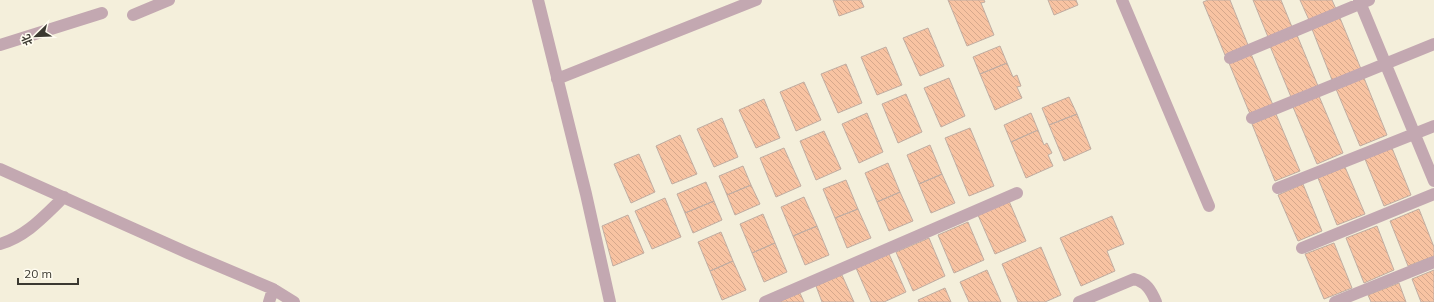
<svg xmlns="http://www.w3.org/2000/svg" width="1434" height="302" font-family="Mulish,'Noto Sans SC',sans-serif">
	<defs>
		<pattern id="building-back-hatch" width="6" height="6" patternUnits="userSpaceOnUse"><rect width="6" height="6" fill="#f8c3a2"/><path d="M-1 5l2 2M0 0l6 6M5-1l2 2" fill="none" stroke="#d6a88c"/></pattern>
	</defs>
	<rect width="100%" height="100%" fill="#f4efdb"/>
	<path fill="url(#building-back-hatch)" stroke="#c0ada2" d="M833 0H861L864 7 839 16Z
		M948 0H984L985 2 981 3 994 35 967 46Z
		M1048 0H1076L1078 5 1054 15Z
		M1208 0H1230L1248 45 1225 55 1203 2Z
		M1253 0H1281L1292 27 1268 37Z
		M1300 0H1332L1336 9 1309 20Z
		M1340 18 1361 69 1332 80 1312 29Z
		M928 28 944 66 920 76 903 38Z
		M1297 35 1318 86 1291 97 1270 46Z
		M1000 46 1007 63 980 74 973 57Z
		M886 47 902 85 877 95 861 57Z
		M1251 54 1273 105 1250 114 1229 63Z
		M1007 63 1013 77 1017 75 1021 86 1017 87 1022 98 995 110 980 74Z
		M846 64 862 103 838 113 821 74Z
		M949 78 965 116 941 127 924 88Z
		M1364 78 1387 135 1360 146 1336 89Z
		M804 82 821 120 796 131 780 92Z
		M906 94 922 132 898 143 882 104Z
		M1319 96 1343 153 1317 164 1293 107Z
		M1069 97 1077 114 1049 125 1042 108Z
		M764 99 780 138 756 148 739 110Z
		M867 113 883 152 859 163 842 124Z
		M1031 113 1038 130 1011 142 1004 125Z
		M1077 114 1091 149 1064 161 1049 125Z
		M1276 114 1300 171 1275 181 1252 124Z
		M722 118 738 157 714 167 697 129Z
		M970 128 994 186 969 196 945 138Z
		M1038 130 1044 145 1047 143 1052 153 1048 155 1053 166 1026 178 1011 142Z
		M824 131 841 169 816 180 800 141Z
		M680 135 697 174 672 184 656 146Z
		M930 145 942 174 919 184 907 155Z
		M784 148 801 186 776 197 760 158Z
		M1392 148 1411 195 1384 206 1365 159Z
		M639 154 655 192 631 203 614 164Z
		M888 163 900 192 877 202 865 173Z
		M743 166 751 185 727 195 719 176Z
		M1345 167 1365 214 1337 225 1318 178Z
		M942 174 955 203 931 213 919 184Z
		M846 180 858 209 835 218 823 189Z
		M706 182 714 201 685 213 677 194Z
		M1303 184 1322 231 1298 241 1278 195Z
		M751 185 760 204 735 215 727 195Z
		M900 192 913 221 889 231 877 202Z
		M804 197 817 226 793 236 781 207Z
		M665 198 681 237 652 249 635 211Z
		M714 201 722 220 693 233 685 213Z
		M1009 201 1026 241 995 254 978 215Z
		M858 209 871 238 847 248 835 218Z
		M1419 209 1434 247V256L1408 266 1390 221Z
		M763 214 775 243 752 253 740 224Z
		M628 215 644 253 613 266 602 226Z
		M1112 216 1124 244 1107 251 1115 271 1081 286 1060 238Z
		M968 222 984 260 954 273 938 235Z
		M817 226 829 255 805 265 793 236Z
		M1377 226 1394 270 1364 283 1346 238Z
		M721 232 733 261 710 271 698 242Z
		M929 238 945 276 913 291 896 252Z
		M775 243 787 272 764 282 752 253Z
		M1334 243 1352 288 1324 299 1305 254Z
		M1041 247 1061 295 1045 302H1018L1002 264Z
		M889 254 906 292 884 302H871L856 268Z
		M733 261 746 290 722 300 710 271Z
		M987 270 1001 302H969L960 282Z
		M1434 270V302H1421L1412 279Z
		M842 275 854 302H822L816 286Z
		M1399 283 1406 302H1371L1368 295Z
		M945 288 951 302H919L918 300Z
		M800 293 804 302H778Z"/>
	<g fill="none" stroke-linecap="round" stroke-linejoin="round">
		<path stroke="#c3a8b1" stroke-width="12" d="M538 0 586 194 610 302
			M1122 0 1209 206
			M1359 0 1434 181
			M133 15 169 0
			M0 45 102 13
			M1230 58 1369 0
			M557 79 756 0
			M1252 118 1434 44
			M0 169 188 253 273 289 294 302
			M1278 188 1434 126
			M0 244C27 236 44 216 64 197
			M1302 248 1434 194
			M269 302 273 289
			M765 302 1017 193
			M1079 302 1134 279C1146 282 1151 290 1156 302
			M1335 302 1434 262"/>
	</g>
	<g transform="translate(36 36) rotate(247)" stroke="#fffcf0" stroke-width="3" paint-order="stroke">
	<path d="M0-3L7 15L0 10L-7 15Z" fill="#3b3931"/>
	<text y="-6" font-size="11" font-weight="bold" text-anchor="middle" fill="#3b3931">北</text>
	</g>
	<path d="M18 278v6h60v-6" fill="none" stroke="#3b3931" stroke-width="2"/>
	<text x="24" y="278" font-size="12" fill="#3b3931" stroke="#fffcf0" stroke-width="3" paint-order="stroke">20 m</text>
</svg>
